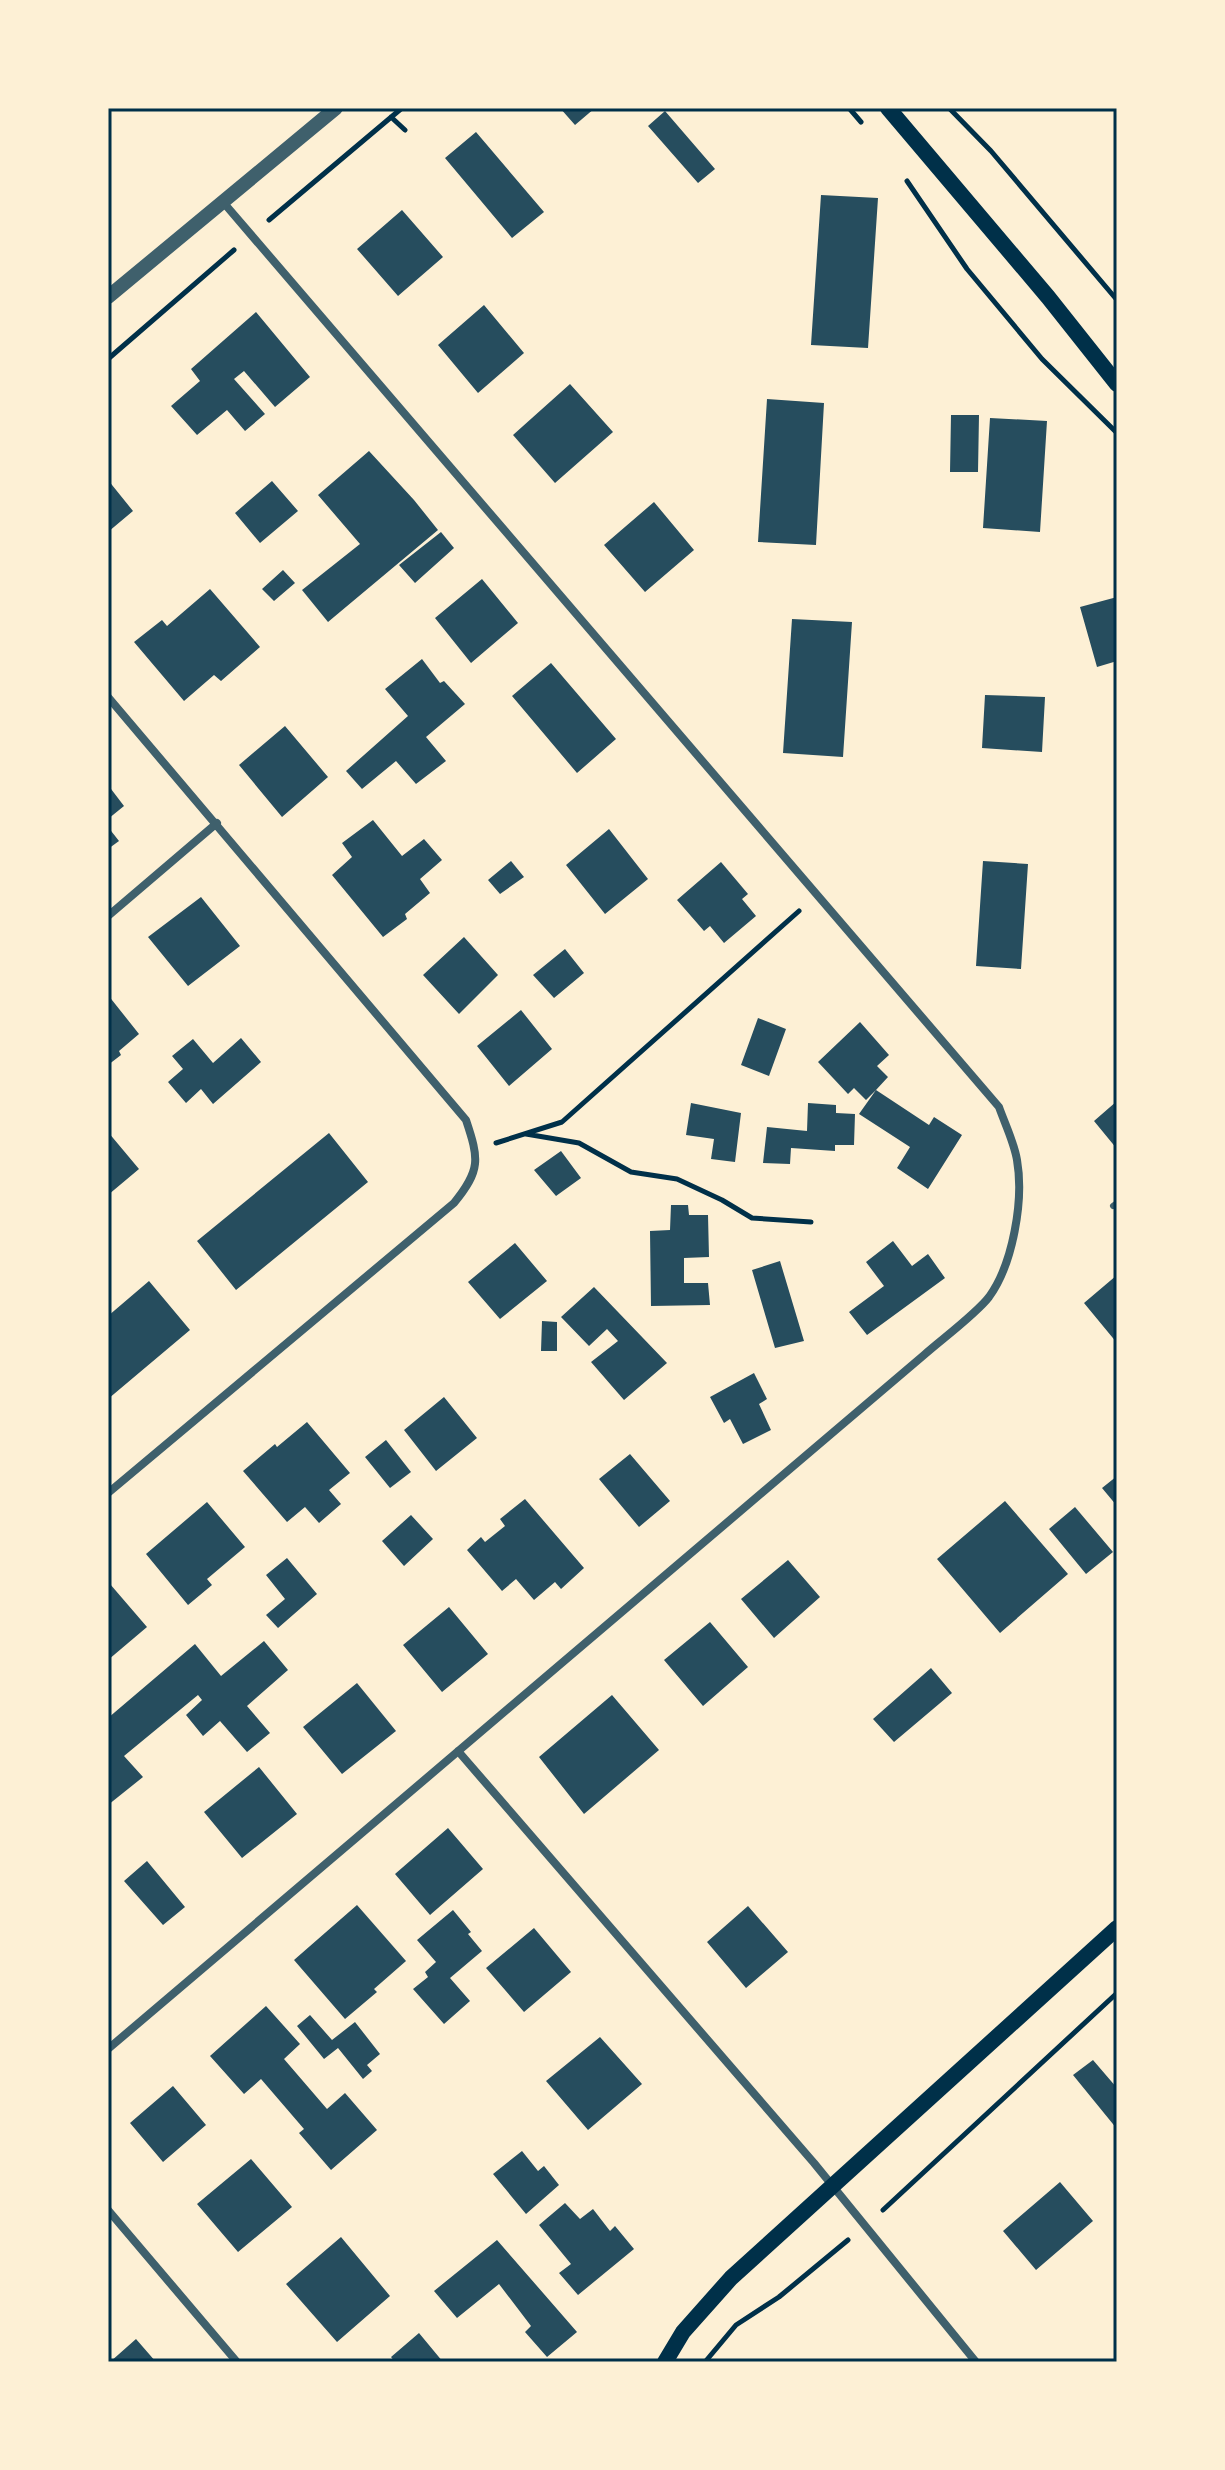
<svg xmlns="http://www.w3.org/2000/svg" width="1225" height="2470" font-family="'Source Serif 4',serif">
	<rect width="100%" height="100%" fill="#fdf0d5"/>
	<path fill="#264d5e" d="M560 108H595L575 125Z
		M665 111 715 169 698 183 648 126Z
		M476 132 544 212 512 238 445 158Z
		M821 195 878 198 868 348 811 345Z
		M402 210 443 257 398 296 357 249Z
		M484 305 524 353 478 393 438 345Z
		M256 312 310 377 275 407 244 371 234 379 265 414 245 431 227 410 197 435 171 406 200 381 191 369Z
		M570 384 613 432 555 483 513 435Z
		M767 399 824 403 816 545 758 542Z
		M951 415H979L978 472H950Z
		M990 418 1047 421 1040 532 983 528Z
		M369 451 414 500 438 530 328 622 302 590 360 544 318 495Z
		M108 480 133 511 108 532Z
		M272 481 298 511 260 543 235 513Z
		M654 502 694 550 645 592 604 545Z
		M441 532 454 548 415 583 399 565Z
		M283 570 295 583 274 601 262 589Z
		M482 579 518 623 471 663 435 618Z
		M210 589 260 647 221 681 214 675 184 701 134 642 162 620 167 626Z
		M1117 597V661L1097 667 1080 607Z
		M792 619 852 622 843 757 783 753Z
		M422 659 440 683 444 681 465 704 426 737 446 761 416 784 396 761 362 789 346 771 408 716 385 689Z
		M551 663 616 739 577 773 512 696Z
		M985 695 1045 697 1042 752 982 748Z
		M285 726 328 777 282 817 239 765Z
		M108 785 124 806 108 819Z
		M373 820 402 856 424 839 442 860 420 879 430 893 405 914 407 919 383 937 332 875 352 857 342 843Z
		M108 827 119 841 108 849Z
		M609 829 648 879 605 914 566 865Z
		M511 861 524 877 500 894 488 880Z
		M983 861 1028 864 1021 969 976 966Z
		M721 862 748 894 742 899 756 916 724 943 710 926 704 931 677 900Z
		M201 897 240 946 188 986 148 937Z
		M464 937 498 975 459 1014 423 975Z
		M565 949 584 973 554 998 533 975Z
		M108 995 139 1034 119 1051 121 1055 108 1065Z
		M521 1010 552 1049 509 1086 477 1046Z
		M758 1018 786 1029 769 1076 741 1065Z
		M860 1022 889 1055 877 1066 888 1077 876 1090 929 1125 934 1117 962 1135 928 1189 897 1168 910 1147 859 1114 876 1090 866 1100 854 1088 848 1094 818 1062Z
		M241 1038 261 1062 213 1104 201 1089 186 1103 168 1082 183 1069 172 1056 193 1039 213 1063Z
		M1117 1101V1149L1094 1121Z
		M691 1103 741 1113 735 1162 711 1159 714 1139 686 1135Z
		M808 1103 836 1105V1113L855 1114 854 1145H835V1151L791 1148 790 1164 763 1163 767 1127 807 1131Z
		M108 1132 139 1169 108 1195Z
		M329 1133 368 1182 236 1290 197 1241Z
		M561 1151 581 1178 556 1196 534 1170Z
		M671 1205H688L689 1215H708L709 1257 684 1258V1283H708L710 1305 651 1306 650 1231 670 1230Z
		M893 1241 912 1266 928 1254 945 1278 867 1335 849 1312 884 1286 866 1262Z
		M515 1243 547 1281 500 1319 468 1282Z
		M780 1261 804 1341 775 1348 752 1270Z
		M1117 1275V1343L1084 1303Z
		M149 1281 190 1330 108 1399V1316Z
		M594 1287 667 1363 624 1400 591 1362 618 1341 607 1329 589 1346 561 1317Z
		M542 1321 557 1322V1351H541Z
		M754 1373 767 1399 759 1404 771 1430 743 1444 730 1419 724 1423 710 1397Z
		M444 1397 477 1438 436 1471 404 1430Z
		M307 1422 350 1473 329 1490 341 1504 319 1523 305 1507 287 1522 243 1471 275 1444 277 1447Z
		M386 1440 411 1472 390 1488 365 1457Z
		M630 1454 670 1501 639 1527 599 1479Z
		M1117 1476V1506L1102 1488Z
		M525 1499 584 1568 561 1589 555 1582 534 1600 516 1579 502 1591 467 1550 481 1537 485 1542 505 1526 500 1519Z
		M1005 1501 1068 1574 1000 1633 937 1559Z
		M207 1502 245 1547 207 1579 212 1585 188 1605 146 1554Z
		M1075 1507 1113 1552 1086 1574 1049 1529Z
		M411 1515 433 1539 404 1566 382 1541Z
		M287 1558 317 1594 278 1628 266 1615 285 1599 266 1575Z
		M788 1560 820 1597 774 1638 741 1599Z
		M110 1584 147 1627 108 1660V1586Z
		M449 1607 488 1654 442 1692 403 1645Z
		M710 1622 748 1667 703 1706 664 1660Z
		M264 1641 288 1670 247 1706 270 1733 247 1752 220 1721 203 1736 186 1715 202 1700 198 1695 124 1756 143 1777 108 1805V1718L195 1644 221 1676Z
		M931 1668 952 1693 894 1742 873 1719Z
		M357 1683 396 1731 342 1774 303 1727Z
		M612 1695 659 1750 584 1814 539 1757Z
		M259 1767 297 1814 242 1858 204 1812Z
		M448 1828 483 1869 430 1915 395 1874Z
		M147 1861 185 1907 163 1925 124 1881Z
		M357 1905 406 1961 374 1989 377 1992 345 2019 294 1960Z
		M748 1906 788 1952 746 1988 707 1942Z
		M453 1910 471 1932 468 1934 482 1951 450 1978 470 2001 444 2024 413 1989 428 1977 425 1972 436 1962 417 1940Z
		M534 1928 571 1972 524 2012 486 1968Z
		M266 2006 300 2044 284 2059 327 2109 345 2093 377 2130 331 2170 299 2133 304 2129 261 2079 244 2094 210 2056Z
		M310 2015 332 2040 355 2022 380 2054 367 2065 372 2071 363 2079 338 2048 324 2059 297 2026Z
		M600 2037 642 2084 588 2130 546 2081Z
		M1093 2060 1117 2088V2129L1073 2075Z
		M173 2086 206 2125 163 2162 130 2123Z
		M522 2151 538 2171 544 2166 559 2185 526 2214 493 2174Z
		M251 2159 292 2207 238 2252 197 2204Z
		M1060 2182 1093 2221 1036 2270 1003 2231Z
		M565 2203 580 2219 593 2209 610 2231 615 2226 634 2249 578 2295 559 2273 571 2264 539 2225Z
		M341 2237 390 2296 337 2342 286 2284Z
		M497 2240 577 2332 547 2357 525 2332 531 2326 499 2284 457 2318 434 2291Z
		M419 2333 443 2362H395L391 2357Z
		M136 2339 156 2362H110Z"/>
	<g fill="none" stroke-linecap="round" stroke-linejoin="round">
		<path stroke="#003049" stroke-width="5" d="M849 108 861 122
			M949 108 991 151 1117 300
			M391 117 405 130
			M907 181 967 269 1042 359 1117 433
			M269 220 402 108
			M108 359 234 250
			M526 1134 579 1143 631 1172 677 1179 722 1200 752 1218 811 1222
			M496 1143 562 1122 799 911
			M883 2210 1117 1993
			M705 2362 736 2325 779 2297 848 2240"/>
		<path stroke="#3f606c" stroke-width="6" d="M1113 1206 1117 1203"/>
		<path stroke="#3f606c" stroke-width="8" d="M108 697 466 1120C479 1159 481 1170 454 1203L108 1493
			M108 916 217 823
			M458 1751 814 2163 976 2362
			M108 2049 924 1355C942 1339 976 1314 989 1297 1013 1264 1024 1200 1017 1160 1014 1142 1005 1124 999 1107L223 202
			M108 2210 237 2362"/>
		<path stroke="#3f606c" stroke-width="14" d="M108 297 336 108"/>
		<path stroke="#003049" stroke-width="16" d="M888 108 1048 297 1117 384
			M665 2362 683 2332 731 2278 1117 1928"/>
	</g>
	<rect width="1225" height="2470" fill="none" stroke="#fdf0d5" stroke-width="220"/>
	<rect x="110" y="110" width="1005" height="2250" fill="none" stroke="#003049" stroke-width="3"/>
</svg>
